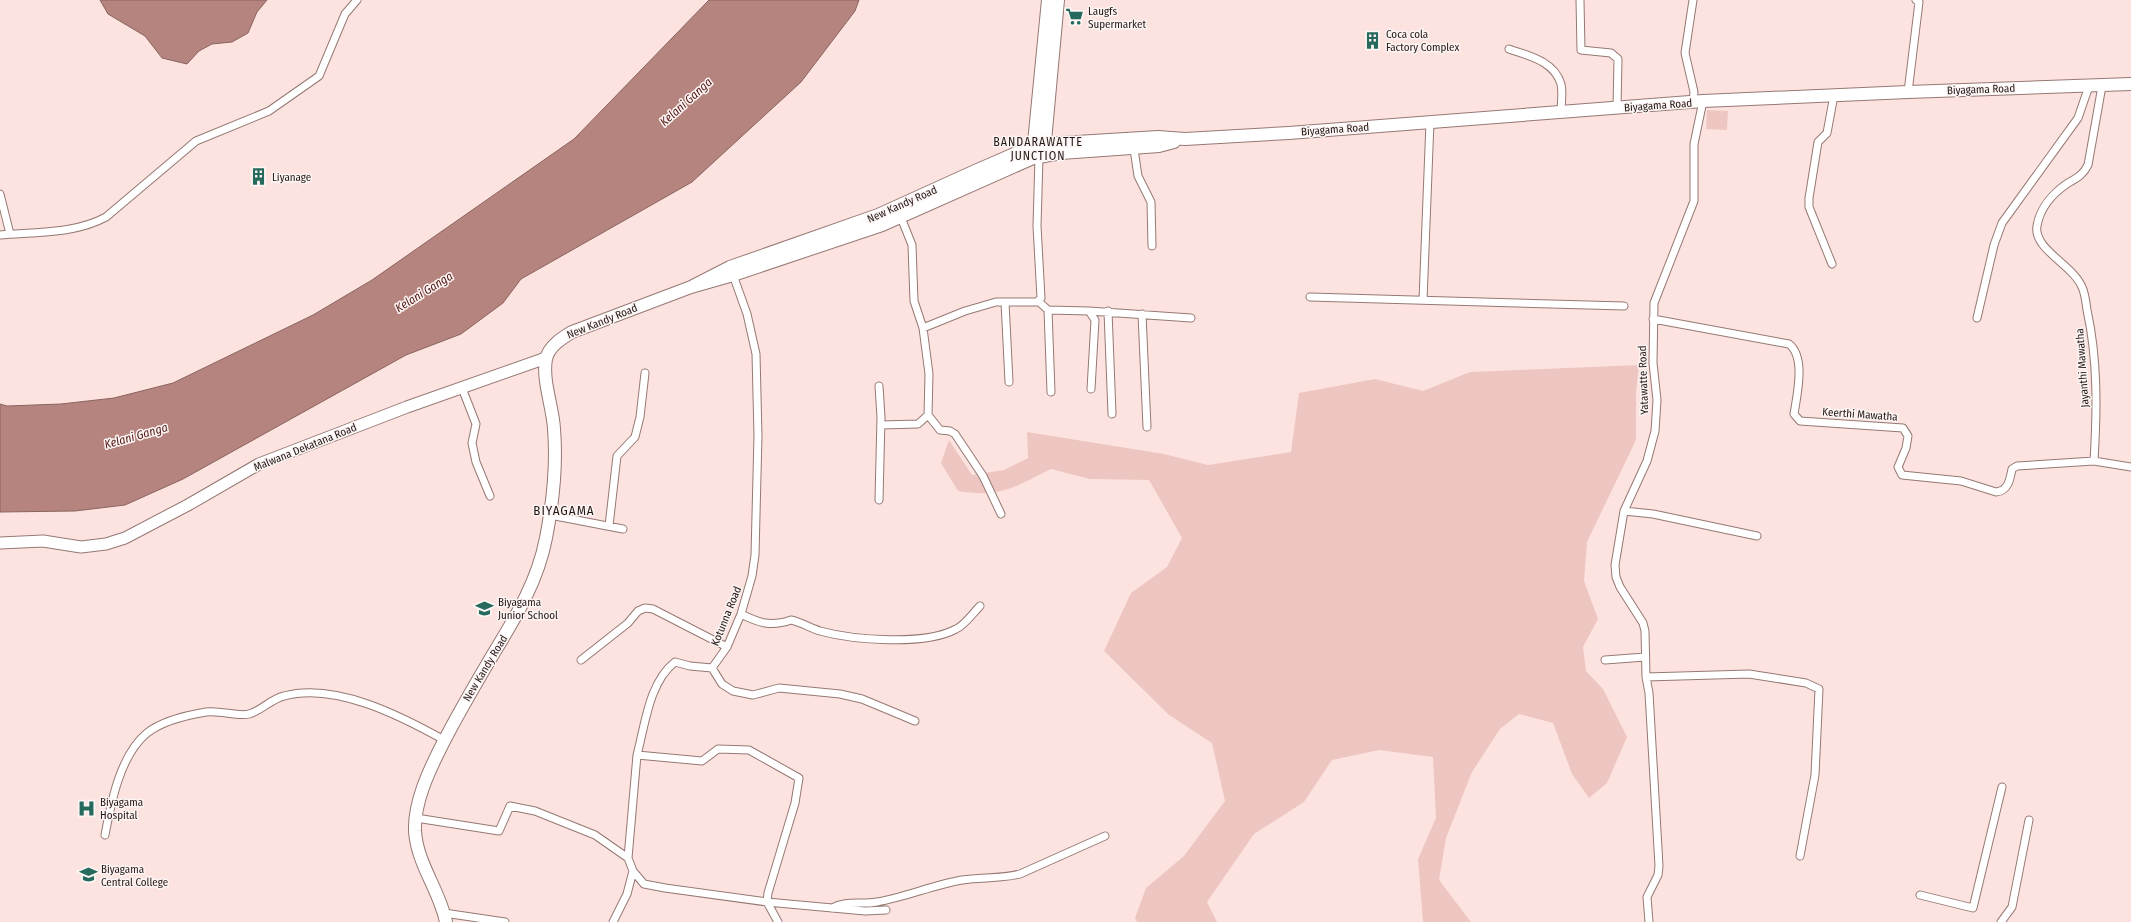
<svg xmlns="http://www.w3.org/2000/svg" width="2131" height="922" font-family="'Fira Sans Condensed',sans-serif">
	<rect width="100%" height="100%" fill="#fde3df"/>
	<path fill="#eec6c1" d="M1707 110 1728 111 1727 130 1706 129Z
		M1639 365 1636 392V440L1587 542 1584 581 1598 619 1583 647 1586 671 1603 689 1627 737 1607 783 1589 798 1572 774 1553 723 1519 714 1500 729 1472 772 1446 838 1439 880 1471 922H1423L1418 859 1436 818 1433 757 1379 750 1332 760 1304 802 1254 834 1207 902 1217 922H1137L1135 918 1146 888 1184 856 1225 801 1212 743 1169 715 1104 651 1131 593 1167 567 1182 538 1149 480 1090 479 1051 469C1015 487 1000 498 958 491L941 463 949 440 972 475 1004 470 1028 458 1027 432 1164 454 1208 465 1291 452 1299 393 1375 379 1423 391 1470 372Z"/>
	<path fill="#b5847e" stroke="#8a645f" d="M100 0H267L257 12 248 33 232 42 212 44 199 51 187 64 162 58 145 36 108 14Z
		M709 0H859L855 11 801 82 692 182 521 279 503 303 461 334 406 355 183 479 125 505 75 511 0 512V404L7 406 61 404 114 398 173 383 313 315 372 280 574 139Z"/>
	<g fill="none" stroke-linecap="round" stroke-linejoin="round">
		<defs>
			<path id="street" d="M1580 0 1581 50 1611 53 1618 59 1617 108
				M1509 49C1529 56 1554 61 1561 84 1563 92 1561 104 1561 112
				M2102 86 2088 165C2083 175 2077 178 2068 183 2053 193 2040 208 2037 226 2033 249 2073 265 2082 287 2085 293 2086 303 2087 310 2098 360 2097 411 2094 461L2131 467
				M1908 92 1919 2 1916 0
				M1693 102 1694 92 1685 53 1693 0
				M1134 149 1138 176 1151 202 1152 246
				M0 194 10 234
				M900 215 912 245 914 301 923 328 929 374 928 415 940 430 950 431 955 434 983 476 1001 514
				M0 235C35 232 75 234 106 217L196 141 269 111 319 76 345 14 357 0
				M1832 264 1809 207V198L1818 142 1827 133 1834 95
				M732 272 747 314 756 354 758 436 755 555 752 576 741 614 727 647 712 668 690 666 675 662C649 682 645 725 637 755L702 761 718 749 749 750 799 778 795 803 768 893 767 902 778 922
				M1310 297 1624 306
				M1423 300 1430 122
				M1038 301 1048 310 1051 392
				M1005 302 1009 382
				M1048 310 1089 311 1095 320 1091 389
				M1089 311 1191 318
				M1108 311 1112 414
				M1142 314 1147 427
				M1977 318 1994 245 2002 223 2078 118 2089 86
				M1653 319 1789 344C1806 357 1797 395 1794 414L1800 421 1903 428 1908 436 1906 448 1898 467 1902 475 1961 481 1996 492C2008 491 2010 480 2012 469L2017 466 2094 461
				M923 328 965 311 996 302H1037L1041 298 1037 226 1039 157
				M879 386 881 417 879 500
				M462 388 476 424 472 443 476 462 490 496
				M881 425 918 424 928 415
				M1624 511 1653 514 1757 536
				M550 515 623 529
				M609 526 617 456 635 437 640 417 645 373
				M741 614C759 623 771 627 791 620 801 622 810 628 820 631 853 640 925 646 956 629 965 625 973 613 980 606
				M581 660 628 623 638 611 645 608 653 609 727 647
				M1605 660 1645 657
				M712 668 722 684 733 691 753 695 779 688 840 694 862 699 915 721
				M1646 677 1749 674 1806 683 1819 689 1815 775 1800 856
				M416 818 499 831 510 806 535 811 595 835 628 858
				M105 835C111 803 120 755 147 733 162 721 188 715 206 712 220 710 238 717 249 714 261 711 271 699 284 696 335 682 401 716 444 740
				M633 871 628 858 637 755
				M1920 895 1973 908 2002 787
				M832 908C846 900 861 905 877 902 906 897 933 885 962 880 981 877 1001 879 1020 874L1105 836
				M444 913 505 922
				M613 922 627 894 633 871 644 884 665 888 767 902 865 911 886 910
				M1649 922 1647 897 1658 875 1659 866 1649 693 1646 677 1645 631 1643 623 1620 587 1616 577 1615 565 1624 511 1647 461 1655 431 1657 400 1653 363 1654 303 1694 201V144L1703 101
				M2001 922 2012 907 2029 820"/>
			<path id="secondary" d="M0 543 43 541 81 547 106 544 125 538 188 505 259 464 407 407 546 358"/>
			<path id="primary" d="M1044 152 1058 0
				M1033 153 1048 0
				M691 287 730 267 878 215 975 171 1021 151 1044 144 1158 137 1185 139 1289 133 1703 101 1908 92 2131 84
				M446 922C440 891 417 864 415 831 414 803 428 773 440 749 457 715 476 683 495 651 517 615 538 580 546 538 553 502 557 465 554 429 553 407 542 381 546 359 549 346 562 338 572 332L691 287 733 275 882 225 1033 158 1061 153 1159 146 1174 142"/>
		</defs>
		<use href="#street" stroke="#957874" stroke-width="9"/>
		<use href="#secondary" stroke="#957874" stroke-width="13"/>
		<use href="#primary" stroke="#957874" stroke-width="14"/>
		<use href="#street" stroke="#fff" stroke-width="7"/>
		<use href="#secondary" stroke="#fff" stroke-width="11"/>
		<use href="#primary" stroke="#fff" stroke-width="12"/>
	</g>
	<defs>
		<symbol id="supermarket-bare" viewBox="-9 -9 18 18"><path d="M-6-5.5h2.5l.6 2H6L4.5 2H-2.5L-4.4-4H-6ZM-1.5 3.2a1.3 1.3 0 1 0 .1 0ZM3 3.2a1.3 1.3 0 1 0 .1 0Z" fill="#256a5c" stroke="#fcf5f4" stroke-width="2.5" paint-order="stroke"/></symbol>
		<symbol id="building-bare" viewBox="-9 -9 18 18"><path d="M-4-6H4V6H1V3H-1V6H-4ZM-2.5-4.3h1.7v1.8h-1.7ZM.8-4.3h1.7v1.8H.8ZM-2.5-1h1.7V.8h-1.7ZM.8-1h1.7V.8H.8Z" fill="#256a5c" stroke="#fcf5f4" stroke-width="2.5" paint-order="stroke"/></symbol>
		<symbol id="school-bare" viewBox="-9 -9 18 18"><path d="M0-5L7-2L0 1L-7-2ZM-4 1L0 2.5L4 1V4Q0 6-4 4Z" fill="#256a5c" stroke="#fcf5f4" stroke-width="2.5" paint-order="stroke"/></symbol>
		<symbol id="hospital-bare" viewBox="-9 -9 18 18"><path d="M-5-5h3v3.5h4V-5h3V5h-3V1.5h-4V5h-3Z" fill="#256a5c" stroke="#fcf5f4" stroke-width="2.5" paint-order="stroke"/></symbol>
	</defs>
	<g fill-rule="evenodd">
		<use href="#supermarket-bare" x="1062" y="4" width="25" height="25"/>
		<use href="#building-bare" x="1360" y="28" width="25" height="25"/>
		<use href="#building-bare" x="246" y="164" width="25" height="25"/>
		<use href="#school-bare" x="472" y="596" width="25" height="25"/>
		<use href="#hospital-bare" x="74" y="796" width="25" height="25"/>
		<use href="#school-bare" x="76" y="862" width="25" height="25"/>
	</g>
	<g text-anchor="middle" stroke-width="3" stroke-linejoin="round" paint-order="stroke">
		<g font-size="11" fill="#241817" stroke="#fcf5f4" text-anchor="start">
			<text x="1088" y="15">Laugfs<tspan x="1088" dy="13">Supermarket</tspan></text>
			<text x="1386" y="38">Coca cola<tspan x="1386" dy="13">Factory Complex</tspan></text>
			<text x="272" y="181">Liyanage</text>
			<text x="498" y="606">Biyagama<tspan x="498" dy="13">Junior School</tspan></text>
			<text x="100" y="806">Biyagama<tspan x="100" dy="13">Hospital</tspan></text>
			<text x="101" y="873">Biyagama<tspan x="101" dy="13">Central College</tspan></text>
		</g>
		<g font-size="11" fill="#241817" stroke="#fcf5f4">
			<text transform="translate(1981 89) rotate(-2)" y="4">Biyagama Road</text>
			<text transform="translate(1658 105) rotate(-4)" y="4">Biyagama Road</text>
			<text transform="translate(1335 129) rotate(-4)" y="4">Biyagama Road</text>
			<text transform="translate(902 204) rotate(-24)" y="4">New Kandy Road</text>
			<text transform="translate(602 321) rotate(-22)" y="4">New Kandy Road</text>
			<text transform="translate(2082 368) rotate(-94)" y="4">Jayanthi Mawatha</text>
			<text transform="translate(1643 380) rotate(-92)" y="4">Yatawatte Road</text>
			<text transform="translate(1860 414) rotate(4)" y="4">Keerthi Mawatha</text>
			<text transform="translate(305 447) rotate(-22)" y="4">Malwana Dekatana Road</text>
			<text transform="translate(726 616) rotate(-68)" y="4">Kotunna Road</text>
			<text transform="translate(485 668) rotate(-59)" y="4">New Kandy Road</text>
		</g>
		<g font-size="12" font-style="italic" fill="#531713" stroke="#fcf5f4">
			<text transform="translate(686 102) rotate(-42)" y="4">Kelani Ganga</text>
			<text transform="translate(424 292) rotate(-32)" y="4">Kelani Ganga</text>
			<text transform="translate(136 436) rotate(-16)" y="4">Kelani Ganga</text>
		</g>
		<g font-size="12" letter-spacing="1" fill="#241817" stroke="#fcf5f4">
			<text x="1038" y="146">BANDARAWATTE<tspan x="1038" dy="14">JUNCTION</tspan></text>
		</g>
		<g font-size="13" letter-spacing="1" fill="#241817" stroke="#fcf5f4">
			<text x="564" y="515">BIYAGAMA</text>
		</g>
	</g>
</svg>
